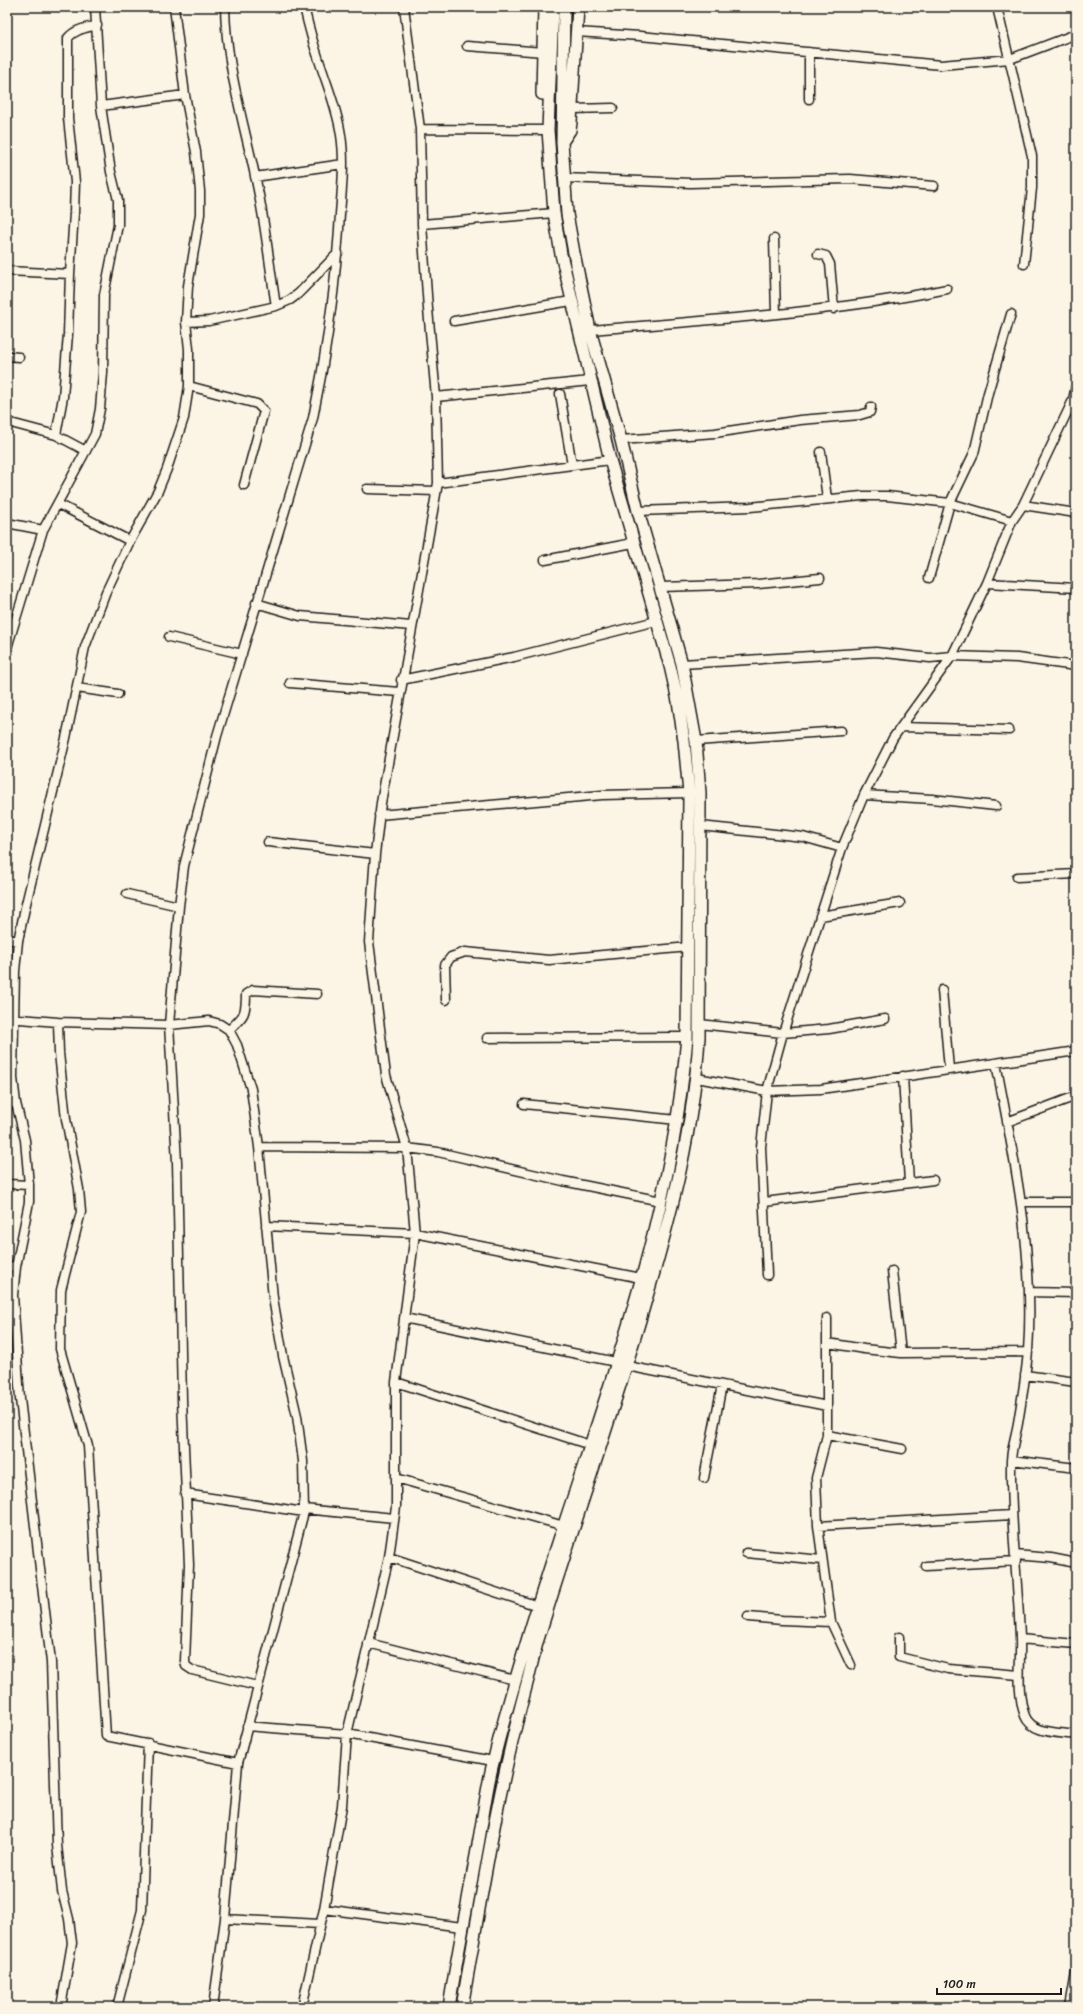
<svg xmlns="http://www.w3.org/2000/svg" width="1083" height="2014" font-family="Sriracha,sans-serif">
	<rect width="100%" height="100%" fill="#fcf5e5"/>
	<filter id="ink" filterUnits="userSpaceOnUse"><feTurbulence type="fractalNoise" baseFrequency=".025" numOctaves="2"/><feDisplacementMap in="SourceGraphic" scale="8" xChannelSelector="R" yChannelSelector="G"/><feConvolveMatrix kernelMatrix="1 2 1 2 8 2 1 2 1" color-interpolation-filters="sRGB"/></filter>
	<g filter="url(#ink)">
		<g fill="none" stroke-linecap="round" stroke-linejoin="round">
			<defs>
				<path id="street" d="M225 7C226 71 247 132 259 195 266 231 270 269 276 306
					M997 7 1032 156V188L1024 264
					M576 32 640 36 941 65 1010 59 1076 34
					M467 46 543 52
					M809 52V99
					M101 106 185 95
					M572 109 613 108
					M420 129 548 130
					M255 177 343 164
					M564 178 690 183 850 179 934 186
					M422 224 554 213
					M774 239 776 314
					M818 254 826 256 830 264 834 309
					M7 271 70 274
					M454 321 571 301
					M186 322 209 321 276 306 290 300 298 294 338 253
					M590 330C710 320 830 313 947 289
					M7 356 19 357
					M189 386 257 404 264 411 244 485
					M560 394 572 465
					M436 397 590 381
					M7 422 56 435 86 451
					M56 435 63 397 68 334 70 274 74 213 75 182 68 118V38C75 29 87 28 97 25
					M621 440 715 433 800 420 860 415 870 412 871 407
					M821 452 827 499
					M438 483 610 460
					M367 489 436 491
					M58 504 130 541
					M1023 505 1076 513
					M638 511 750 507 862 496H887L950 503 1012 521
					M7 523 43 530
					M545 560 633 543
					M929 578 950 503 974 453 988 393 1011 314
					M987 583 1076 588
					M661 587 758 584 820 578
					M256 603 300 616 411 626
					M169 637 242 654
					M7 648 43 530 95 434 100 409 103 373 104 295 118 225V200L111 172 101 106 95 7
					M682 664 876 652 930 658 952 656 1017 658 1076 666
					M401 680 514 657 656 621
					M290 683 399 692
					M77 688 118 694
					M901 727 1009 730
					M696 741 841 731
					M864 795 932 799 996 806
					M379 815 602 795 689 793
					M700 826 803 837 842 848
					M268 842 375 854
					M1017 877 1076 874
					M127 894 179 906
					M820 916 900 903
					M7 939 18 941
					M942 990 949 1069
					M446 1000 445 965 451 957 465 952 549 960 689 947
					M7 1018 58 1022 169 1025 209 1021 220 1024 229 1030 237 1045 251 1089 259 1147 273 1298 283 1356 297 1416 303 1461 304 1512 238 1763 225 1919 213 2007
					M58 1022 59 1053 66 1119 79 1189 81 1212 61 1290 60 1349 88 1446 106 1736 238 1763
					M699 1024 783 1033 829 1029 885 1019
					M229 1030C244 1016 246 1015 246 994L253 990 317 994
					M487 1038 687 1037
					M996 1063C1014 1158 1035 1254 1028 1351 1026 1375 1022 1399 1018 1423 1016 1435 1011 1449 1011 1462 1010 1520 1018 1579 1020 1638 1021 1664 1016 1691 1025 1716 1032 1734 1059 1732 1076 1735
					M903 1076 909 1183
					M697 1078 767 1091 783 1033 842 848 864 795 893 738 952 656 987 583 1012 521 1023 505 1073 400 1076 386
					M7 1103H16
					M524 1104 677 1120
					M1007 1122 1076 1096
					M259 1147 407 1148 438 1152 563 1181 661 1201
					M7 1184 29 1185
					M765 1202 933 1180
					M1022 1202H1076
					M266 1226 415 1233 641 1278
					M7 1266 16 1267
					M892 1271 901 1353
					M767 1275 761 1147 767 1091 821 1089 1076 1051
					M1029 1292 1076 1293
					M404 1318 616 1362
					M827 1318V1435L816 1478 818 1526 831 1622 851 1665
					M828 1343 864 1349 901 1353 1028 1352
					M627 1366 827 1406
					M1025 1375 1076 1382
					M396 1382 590 1445
					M827 1435 902 1449
					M1011 1460 1076 1468
					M396 1478 564 1526
					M704 1478 722 1385
					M185 1494 304 1512
					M304 1509 394 1518
					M818 1526 1012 1515
					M746 1553 822 1560
					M1015 1555 1051 1558 1076 1563
					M389 1557 538 1606
					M926 1566 1016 1561
					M748 1617 782 1620 831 1622
					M899 1637V1657L948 1669 1019 1675
					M1020 1639 1076 1644
					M368 1643 515 1680
					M257 1686 192 1670 186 1666 185 1661 189 1565 182 1400 177 1162 169 1025 179 906 184 866 217 736 313 418C327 351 336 282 340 214 342 188 345 161 341 135 337 107 326 83 318 57 312 40 308 24 304 7
					M247 1726 347 1734 493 1761
					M324 1909 462 1927
					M225 1919 320 1924
					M61 2007 72 1943 69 1919 62 1891 57 1845 51 1662 20 1399 13 1295 16 1267 29 1202V1185L25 1140 16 1103 13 1078 15 971 18 941 25 908 66 738 85 647 106 592 130 541 158 491 167 469 184 418 189 386V349L186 322 188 286 200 214V191L196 152 185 95 174 7
					M117 2007 142 1910 148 1743
					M302 2007 324 1909 342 1806 347 1734 389 1557 396 1507V1382L415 1233 407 1148 386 1075 369 942 375 854 381 803 438 483 436 397 428 309 422 224 420 129 404 7
					M1070 2007 1076 1972"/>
				<path id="secondary" d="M542 94 544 7
					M562 142 570 130 571 122 578 7
					M449 2007C458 1951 469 1895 479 1839 484 1812 487 1785 494 1759 504 1717 517 1675 529 1634 589 1437 670 1243 687 1037L689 793 684 741 678 701 670 666 610 460 561 254 554 213 548 130 553 7
					M462 2007C481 1900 497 1792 526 1687 531 1669 534 1651 540 1633 574 1523 613 1414 645 1303 671 1216 694 1128 699 1037L700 793 696 741 682 664 638 511 621 440 590 330 574 253 567 214 562 142 564 7"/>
			</defs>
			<use href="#street" stroke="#1c1c1c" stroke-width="11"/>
			<use href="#secondary" stroke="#1c1c1c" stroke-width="14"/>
			<use href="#street" stroke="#fcf5e5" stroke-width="8"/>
			<use href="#secondary" stroke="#fcf5e5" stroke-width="11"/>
		</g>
	</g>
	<rect width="1083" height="2014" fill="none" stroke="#fcf5e5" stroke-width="24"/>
	<rect x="12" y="12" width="1059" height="1990" fill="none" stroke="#1c1c1c" stroke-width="1.5" filter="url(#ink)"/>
	<path d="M937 1988v6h124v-6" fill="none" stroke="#1c1c1c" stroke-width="2"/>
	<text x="943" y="1988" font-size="12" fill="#1c1c1c" stroke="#fcf5e5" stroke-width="3" paint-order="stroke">100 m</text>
</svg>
